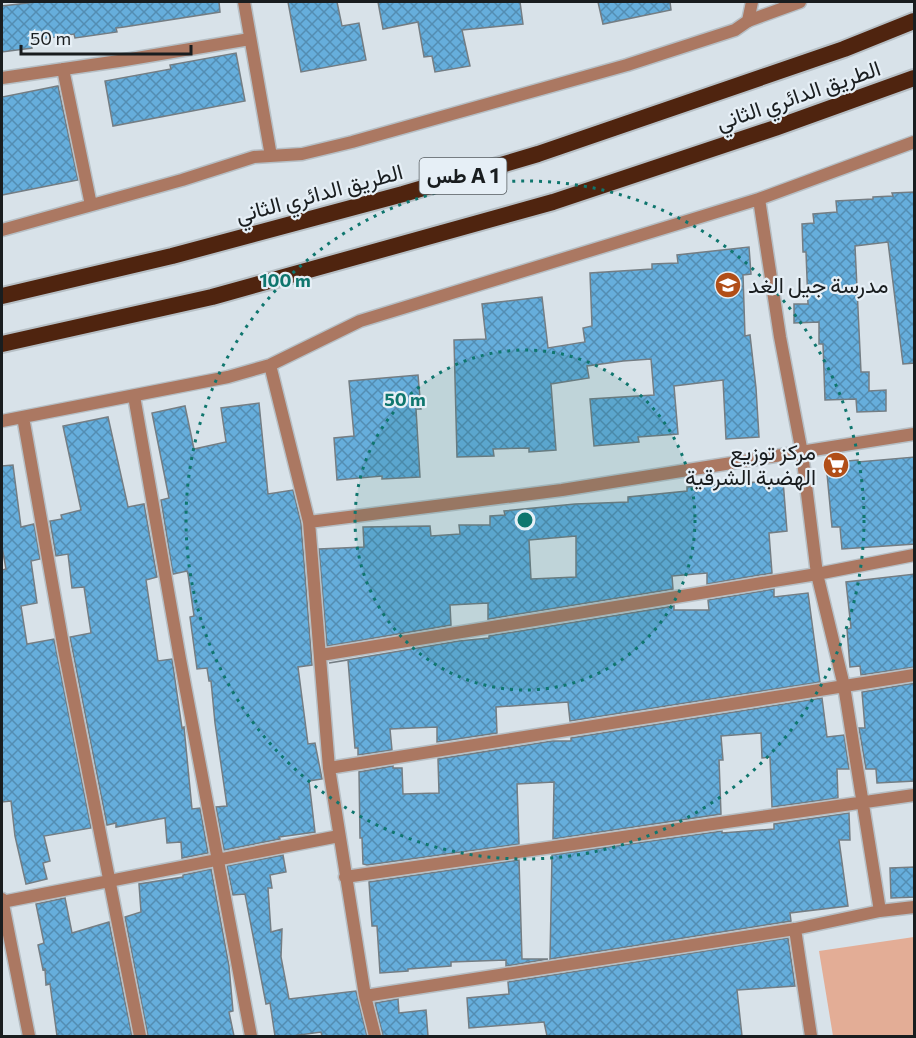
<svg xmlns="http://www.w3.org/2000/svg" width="916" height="1038" font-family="Commissioner,Vazirmatn,sans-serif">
	<defs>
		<pattern id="building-cross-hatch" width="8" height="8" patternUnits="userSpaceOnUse" patternTransform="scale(1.5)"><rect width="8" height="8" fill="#66aedc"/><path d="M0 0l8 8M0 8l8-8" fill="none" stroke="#538db2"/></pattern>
	</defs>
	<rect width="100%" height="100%" fill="#d8e2e9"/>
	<path fill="#e3ad96" d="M914 937V1036H833L819 951Z"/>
	<path fill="url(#building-cross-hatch)" stroke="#747d83" stroke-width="1.5" fill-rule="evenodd" d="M36 2H219L220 12 124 27 116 28 117 32 75 38 74 34 31 41 32 48 2 52V6Z
		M288 2H337L342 26 359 23 366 60 301 72Z
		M378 2H520L523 24 462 30 470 66 435 72 432 56 424 57 418 22 383 29Z
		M598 2H670L671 10 603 24Z
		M236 53 245 101 113 126 105 81 171 69 170 65Z
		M58 86 78 180 2 195V97Z
		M915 192V363L903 364 888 242 855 246 861 372H869V391L886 390V411L857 412 856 399 825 400 823 344H819V322L794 323V304H808L806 252H803L802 224 814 223 813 214 837 212 836 201 873 199V197L893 196 892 193Z
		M749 247 751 274 743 275 745 336 750 335 756 388 759 437 726 439 723 380 674 386 678 434 638 437 639 442 594 446 590 399 654 395 651 359 623 361 587 366 589 378 551 384 556 450 529 452V448L493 449 494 456 457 457 454 340 486 339 482 304 542 297 548 348 585 342 583 328 592 326 590 273 652 269V264L678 263 677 255Z
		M418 375 421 409H416L420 477 382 479V476L337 480 334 438 354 436 349 381Z
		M259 403 268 494 293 490 301 523 312 665 298 667 308 744 315 743 322 779 309 781 315 832 279 837 280 839 224 850 216 807 227 806 215 723 211 681H209L207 668 197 669 190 617 194 616 188 574 187 571 173 574 161 500 169 498 152 413 185 406 194 449 226 442 221 408Z
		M108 417 128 507 144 504 157 577 146 580 158 661 172 659 182 728 184 727 192 809 200 808 208 853 182 858 181 842 167 843 165 818 116 827V823L107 825 70 637 91 633 84 587 72 588 68 554 56 556 50 521 62 519 61 515 81 510 63 426Z
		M915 457V544L842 549 840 527H832L826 463 858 460V462Z
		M13 465 21 527 34 524 40 559 31 561 37 603 21 606 27 644 54 639 91 828 44 836 50 861 43 863 47 879 26 884 15 836 11 801 2 802V570L6 569 2 547V466Z
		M783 480 787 531 769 533 772 573 707 584V573L672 576 673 589 488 619V603L450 605 451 625 327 646 319 549 364 547 363 527 430 526 431 536 460 534 459 525H490V516L505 515 504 511 575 504 628 502V497L687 491V487ZM576 536V577L531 579 529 540Z
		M915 574V667L861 675 860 666 850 667 847 629 851 628 846 582Z
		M774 589V597L808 593 820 682 570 721 568 702 496 707 497 733 437 742V727L390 729 392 750 358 755V748H355L348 660 329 663 459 641 489 638V636L674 606V610H709L708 600Z
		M915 683V781L877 783 876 769H866L859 728H865L862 692Z
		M822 698 827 737 844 735 849 769H837L838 798 772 807 770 757 762 758 761 733 721 736 723 760H719L721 814 553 839 554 782 517 784 519 844 367 865 363 864 362 838H360L359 772 393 766V768H402L403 794 439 793 438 759 552 741H571V738Z
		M849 813 850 840H839L848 906 790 913 791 921 550 959 552 855 722 831V833L774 829V824Z
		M283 855 286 872 270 875 272 888H268L271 932 282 929 281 957 289 999 356 991 367 1036H322L321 1032 292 1036H275L270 1003 266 1004 245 894 233 895 227 866Z
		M519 860 522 959H548L506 966V960L451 962V966L408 969V971L380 973 377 926H372L369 882Z
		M915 867V897L891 898 890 868Z
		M211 869 229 966 233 1011 229 1012 234 1036H148L125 917 141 912 139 884 183 877V875Z
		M65 898 72 933 109 922 132 1036H57L50 984 46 985 45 969 43 970 38 945 44 943 36 904Z
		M788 938 795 986 737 990 742 1036H547L544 1022 469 1028 467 998 509 994 508 982Z
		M398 999 399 1013 426 1010 428 1036H383L375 1003Z"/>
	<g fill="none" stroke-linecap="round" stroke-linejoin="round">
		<defs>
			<path id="service" d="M748 21 800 2"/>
			<path id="minor" d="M244 2 271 156
				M63 69 91 205
				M2 78 119 61 250 39
				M759 199 780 337 802 453 817 574 844 686 880 911
				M2 230 182 180 254 157 302 154 352 142 627 65 735 30 748 21 752 2
				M270 365 309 522 329 768 365 996 375 1036
				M134 396 180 659 251 1036
				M23 417 64 650 140 1036
				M2 421 228 377 270 365 360 321 759 199 914 142
				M309 522 562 490 914 434
				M321 655 817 574 914 555
				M329 768 914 675
				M345 877 914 795
				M2 899 29 1036
				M2 902 339 836
				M795 929 811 1036
				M365 996 795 929 880 911 914 907"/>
			<path id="trunk" d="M2 296 172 256 403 194 538 154 844 49 914 21
				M2 344 212 297 553 202 775 128 914 78"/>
		</defs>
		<use href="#service" stroke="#b6bfc5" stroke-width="15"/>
		<use href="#minor" stroke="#b6bfc5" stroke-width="15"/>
		<use href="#trunk" stroke="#b6bfc5" stroke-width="20"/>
		<use href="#service" stroke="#ab7862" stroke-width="12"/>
		<use href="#minor" stroke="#ab7862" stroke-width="12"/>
		<use href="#trunk" stroke="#4f240f" stroke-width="16"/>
	</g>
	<circle cx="525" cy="520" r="170" fill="#0f766e" fill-opacity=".12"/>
	<g fill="none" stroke="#0f766e" stroke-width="3" stroke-dasharray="3 6">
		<circle cx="525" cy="520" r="170"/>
		<circle cx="525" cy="520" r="339"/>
	</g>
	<defs>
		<symbol id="school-disc" viewBox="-11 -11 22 22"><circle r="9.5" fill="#b14e17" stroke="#e6eff6"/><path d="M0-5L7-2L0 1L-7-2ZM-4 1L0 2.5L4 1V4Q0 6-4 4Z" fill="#fff"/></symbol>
		<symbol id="supermarket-disc" viewBox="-11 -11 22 22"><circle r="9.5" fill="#b14e17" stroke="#e6eff6"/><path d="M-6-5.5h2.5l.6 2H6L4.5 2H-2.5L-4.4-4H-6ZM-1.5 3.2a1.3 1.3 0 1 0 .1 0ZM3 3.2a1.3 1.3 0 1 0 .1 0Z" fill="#fff"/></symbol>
	</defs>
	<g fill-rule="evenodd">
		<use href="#school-disc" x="713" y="270" width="30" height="30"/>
		<use href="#supermarket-disc" x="821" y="450" width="30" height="30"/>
	</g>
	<g text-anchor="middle" stroke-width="4.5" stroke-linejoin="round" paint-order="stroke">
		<rect fill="#e6eff6" stroke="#565c60" stroke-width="1.5" x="419.5" y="158" width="87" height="36" rx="4.5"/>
		<g font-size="21" font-weight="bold" fill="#191d1f">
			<text x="463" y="183">طس A 1</text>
		</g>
		<g font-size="22" fill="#191d1f" stroke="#e6eff6">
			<text transform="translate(798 95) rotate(-19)" y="8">الطريق الدائري الثاني</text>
			<text transform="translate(319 193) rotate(-15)" y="8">الطريق الدائري الثاني</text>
		</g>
		<g font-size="22" fill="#191d1f" stroke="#e6eff6" text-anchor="start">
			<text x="748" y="293">مدرسة جيل الغد</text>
			<text x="816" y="460" text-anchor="end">مركز توزيع<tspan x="816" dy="25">الهضبة الشرقية</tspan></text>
		</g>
	</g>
	<circle cx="525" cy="520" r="9" fill="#0f766e" stroke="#e6eff6" stroke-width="3"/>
	<g font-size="18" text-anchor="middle" font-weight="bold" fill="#0f766e" stroke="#e6eff6" stroke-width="4.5" stroke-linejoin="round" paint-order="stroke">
		<text x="285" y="287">100 m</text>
		<text x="405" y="406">50 m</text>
	</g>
	<rect width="916" height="1038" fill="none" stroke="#191d1f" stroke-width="6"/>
	<path d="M21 45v9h170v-9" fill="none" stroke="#191d1f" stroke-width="3"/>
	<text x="30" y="45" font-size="18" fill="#191d1f" stroke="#e6eff6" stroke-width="4.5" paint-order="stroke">50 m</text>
</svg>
